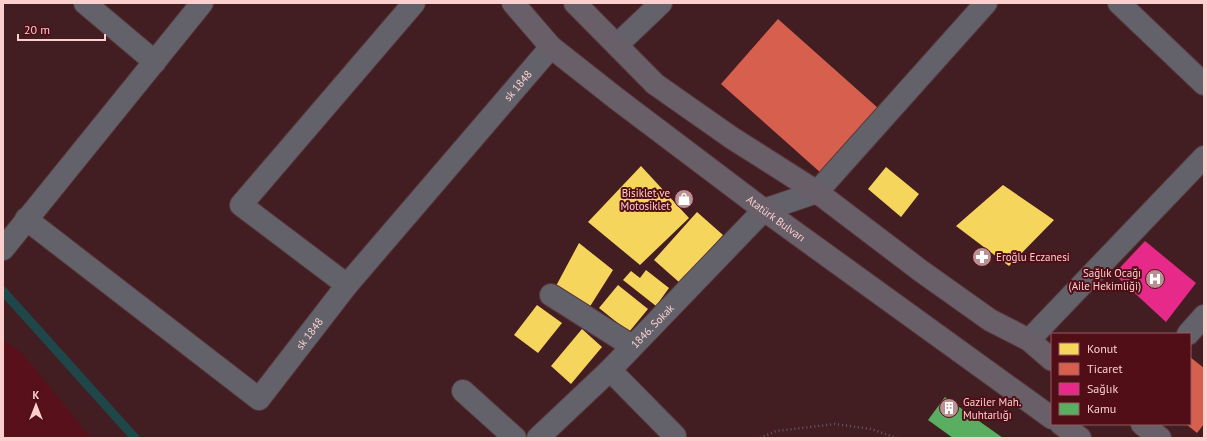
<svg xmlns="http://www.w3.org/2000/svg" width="1207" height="441" font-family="'PT Sans',sans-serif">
	<rect width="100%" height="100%" fill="#421d22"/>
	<path fill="#58111a" d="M3 340 22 353 91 438H3Z"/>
	<path fill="#f6d55c" d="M641 166 689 218 640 265 588 222Z
		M886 167 919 194 901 217 868 189Z
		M1003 185 1054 220 1009 266 956 226Z
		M697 212 723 235 680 283 654 260Z
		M579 243 613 270 589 308 556 286Z
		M646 270 669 288 656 306 623 280 631 271 640 278Z
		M618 285 648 309 629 332 599 308Z
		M537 305 562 323 538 353 514 335Z
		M582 329 602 347 571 384 551 366Z"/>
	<path fill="#d6604d" d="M778 19 878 108 821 173 721 84Z
		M1190 357 1204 368V424L1197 433 1186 424H1190Z"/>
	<path fill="#e7298a" d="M1145 241 1196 283 1166 322 1114 274Z"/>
	<path fill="#5aae61" d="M945 397 1003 438H953L928 420Z"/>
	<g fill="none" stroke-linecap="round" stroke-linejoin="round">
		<path stroke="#1f4648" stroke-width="9" d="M3 291 135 438"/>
		<defs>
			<g id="minor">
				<path d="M85 3 155 62"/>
				<path d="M1119 3 1204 84"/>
				<path d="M617 45 661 3"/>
				<path id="s1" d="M26 219 259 399 347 285 551 47"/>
				<path d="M3 249 202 3"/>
				<path d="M347 285 241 205 414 3"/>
				<path d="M551 295 632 346"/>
				<path d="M1188 334 1204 316"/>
				<path d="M1029 340 1204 157"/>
				<path d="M610 370 675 436"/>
				<path d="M463 391 515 438"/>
				<path id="s2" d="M538 438 610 370 764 210 817 192 986 3"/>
			</g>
			<g id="major">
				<path id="s3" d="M513 3 551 47 617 99 764 210 1052 418"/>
				<path d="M575 3 655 84 732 138 817 192 921 271 990 320 1029 340 1052 360"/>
				<path d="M1061 424 1080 438"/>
				<path d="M1142 424 1160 438"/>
			</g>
		</defs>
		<use href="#minor" stroke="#58393d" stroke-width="24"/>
		<use href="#major" stroke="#58393d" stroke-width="24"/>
		<path stroke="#665c61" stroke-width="2.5" stroke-dasharray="1 3" stroke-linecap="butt" d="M760 438 776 431 835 424 871 429 897 438"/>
		<use href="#minor" stroke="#63626a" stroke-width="22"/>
		<use href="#major" stroke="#695f69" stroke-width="22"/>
	</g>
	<defs>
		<symbol id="shop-disc" viewBox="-11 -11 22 22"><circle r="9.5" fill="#ba9192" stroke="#510e17"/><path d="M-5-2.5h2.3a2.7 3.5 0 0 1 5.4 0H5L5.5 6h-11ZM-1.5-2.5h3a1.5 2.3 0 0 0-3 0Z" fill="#fff"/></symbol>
		<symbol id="pharmacy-disc" viewBox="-11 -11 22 22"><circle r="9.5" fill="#ba9192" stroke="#510e17"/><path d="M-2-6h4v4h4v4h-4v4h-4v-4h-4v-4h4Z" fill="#fff"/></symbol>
		<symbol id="hospital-disc" viewBox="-11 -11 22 22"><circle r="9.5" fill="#ba9192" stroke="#510e17"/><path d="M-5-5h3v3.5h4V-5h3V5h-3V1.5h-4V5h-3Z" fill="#fff"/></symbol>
		<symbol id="building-disc" viewBox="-11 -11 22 22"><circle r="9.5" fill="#ba9192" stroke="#510e17"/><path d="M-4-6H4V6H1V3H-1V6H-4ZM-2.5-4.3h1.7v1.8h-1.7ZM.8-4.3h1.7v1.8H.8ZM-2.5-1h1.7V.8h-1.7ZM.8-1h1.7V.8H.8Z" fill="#fff"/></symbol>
	</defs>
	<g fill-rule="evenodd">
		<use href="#shop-disc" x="673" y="188" width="22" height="22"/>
		<use href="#pharmacy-disc" x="971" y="246" width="22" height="22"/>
		<use href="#hospital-disc" x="1144" y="268" width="22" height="22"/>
		<use href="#building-disc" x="938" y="397" width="22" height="22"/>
	</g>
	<g text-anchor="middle" stroke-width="4" stroke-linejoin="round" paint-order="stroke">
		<g font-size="11" fill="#facfce" stroke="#510e17">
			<text dy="4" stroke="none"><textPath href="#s1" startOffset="701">sk 1848</textPath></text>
			<text dy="4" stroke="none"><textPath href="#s3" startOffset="341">Atatürk Bulvarı</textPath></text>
			<text dy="4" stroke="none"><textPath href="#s2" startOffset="160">1846. Sokak</textPath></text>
			<text dy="4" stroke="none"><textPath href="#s1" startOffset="377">sk 1848</textPath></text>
		</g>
		<g font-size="11" fill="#facfce" stroke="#510e17" text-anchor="end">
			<text x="670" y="197">Bisiklet ve<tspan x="670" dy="13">Motosiklet</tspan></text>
			<text x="996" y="261" text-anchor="start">Eroğlu Eczanesi</text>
			<text x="1141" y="277">Sağlık Ocağı<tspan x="1141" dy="13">(Aile Hekimliği)</tspan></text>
			<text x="963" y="406" text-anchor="start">Gaziler Mah.<tspan x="963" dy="13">Muhtarlığı</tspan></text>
		</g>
	</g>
	<rect width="1207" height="441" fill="none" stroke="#facfce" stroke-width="8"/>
	<rect x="1051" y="333" width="140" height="92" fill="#510e17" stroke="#955b60"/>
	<rect x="1059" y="343" width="20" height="12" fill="#f6d55c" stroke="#955b60"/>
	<text x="1087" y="353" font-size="12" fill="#facfce">Konut</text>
	<rect x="1059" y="363" width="20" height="12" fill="#d6604d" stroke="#955b60"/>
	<text x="1087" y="373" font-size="12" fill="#facfce">Ticaret</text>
	<rect x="1059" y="383" width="20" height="12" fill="#e7298a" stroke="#955b60"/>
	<text x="1087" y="393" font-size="12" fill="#facfce">Sağlık</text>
	<rect x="1059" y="403" width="20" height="12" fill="#5aae61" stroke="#955b60"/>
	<text x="1087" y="413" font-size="12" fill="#facfce">Kamu</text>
	<g transform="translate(36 405)" stroke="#510e17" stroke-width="3" paint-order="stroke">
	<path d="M0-3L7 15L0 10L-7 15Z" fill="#facfce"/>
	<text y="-6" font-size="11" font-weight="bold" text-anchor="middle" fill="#facfce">K</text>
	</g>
	<path d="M18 34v6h87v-6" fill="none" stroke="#facfce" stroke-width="2"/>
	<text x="24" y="34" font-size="12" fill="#facfce" stroke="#510e17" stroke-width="3" paint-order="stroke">20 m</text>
</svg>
